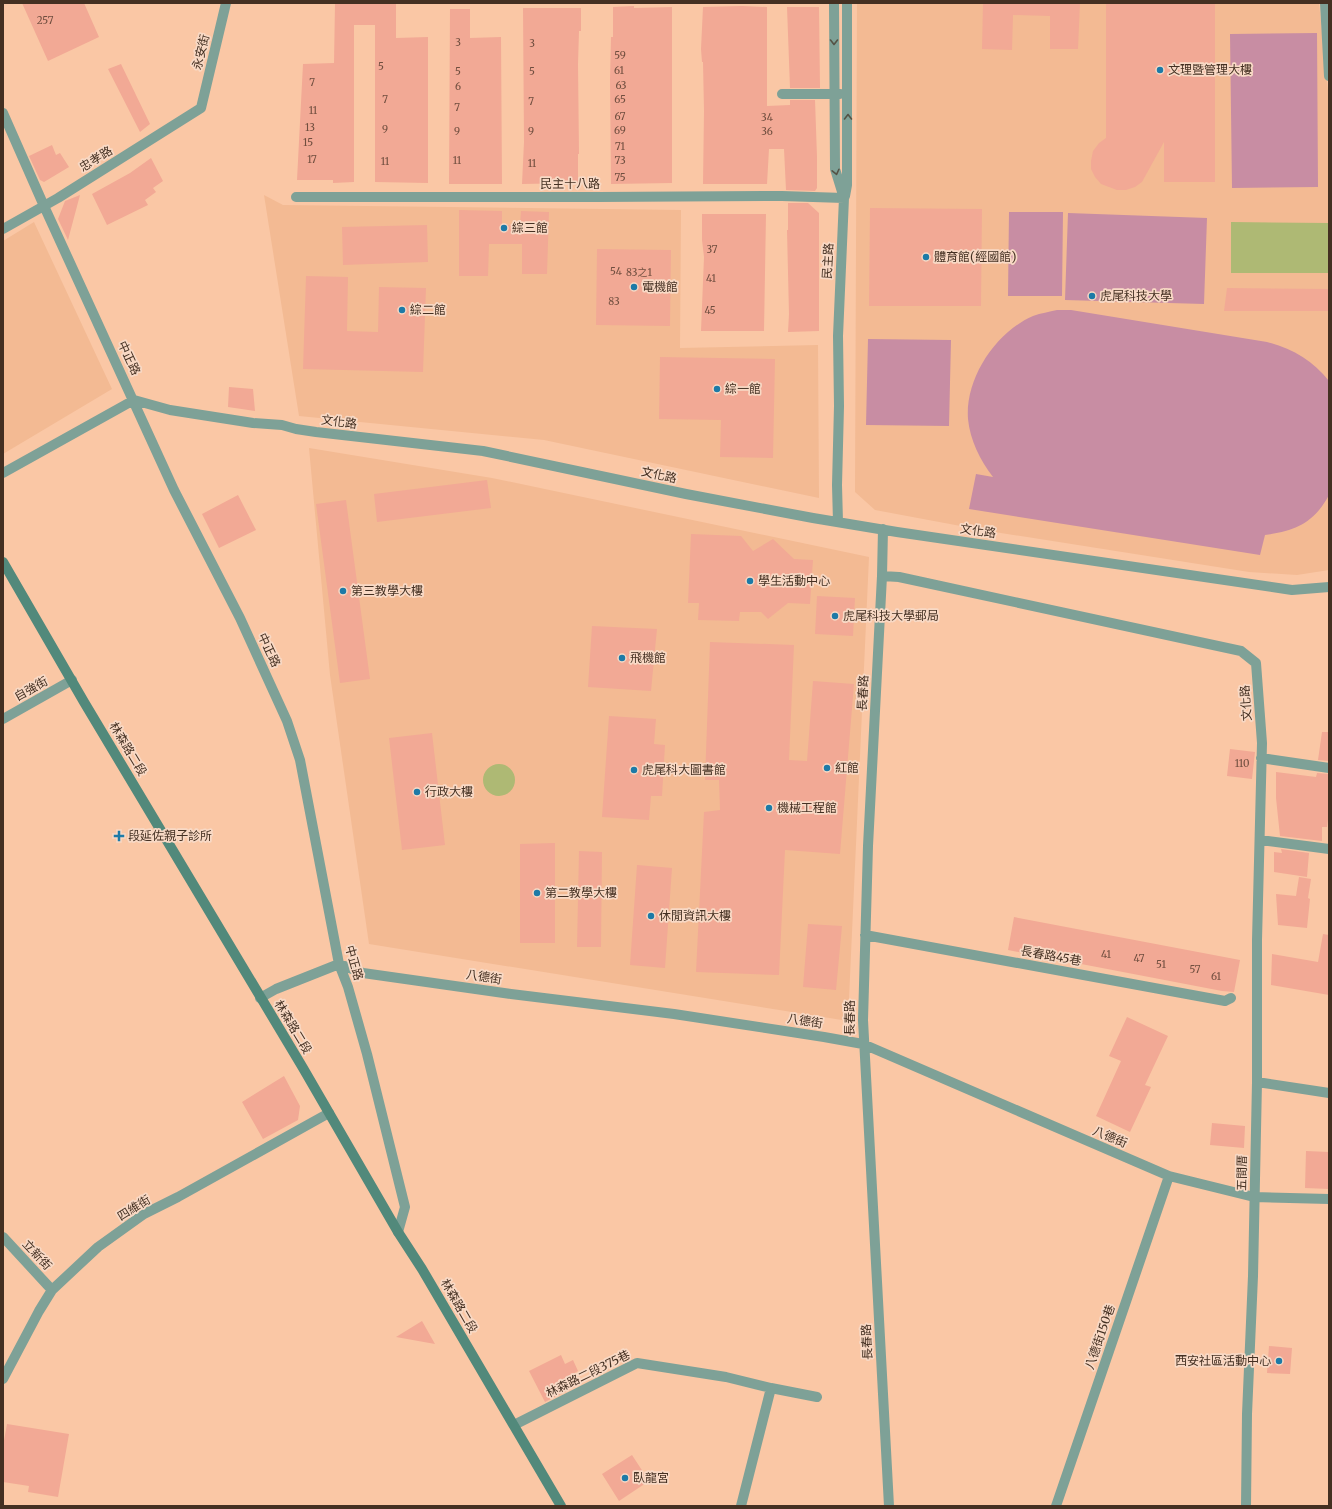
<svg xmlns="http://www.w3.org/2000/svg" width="1332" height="1509" font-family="Merriweather,'Noto Sans TC',serif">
	<rect width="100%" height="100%" fill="#fac7a5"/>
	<path fill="#f3ba93" d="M857 3H1319L1329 101V570L1297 575 1249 572 982 530 875 510 855 492Z
		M264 195 283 205 681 210 680 348 818 345 819 498 544 440 299 416Z
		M34 222 112 389 3 454V241Z
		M309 448 492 478 869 557 848 1021 369 944 330 675Z"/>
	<path fill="#c88da3" d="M1317 33 1318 187 1232 188 1230 34Z
		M1009 212H1063L1062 296H1008Z
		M1068 213 1207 218 1204 304 1065 300Z
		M1057 310H1071L1267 342C1292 348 1313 361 1329 381V495C1314 523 1295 531 1265 535L1260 555 969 509 976 474 993 477C980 460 970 440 968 419 965 378 996 332 1033 316 1041 313 1049 312 1057 310Z
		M868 339 951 340 949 426 866 425Z"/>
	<path fill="#aeb974" d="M1231 222 1329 223V273H1231Z
		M483 780a16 16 0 1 1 32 0a16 16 0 1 1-32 0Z"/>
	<path fill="#f2a995" d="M22 3H84L99 37 48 61Z
		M983 3H1080L1078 49H1050V16L1013 15 1012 50 982 49Z
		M1106 3H1215V182H1164V142L1142 182 1135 187 1126 190H1117L1101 184 1095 177 1091 169V161L1093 151 1099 143 1106 138Z
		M335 4H396V38L428 37V183L375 182V25H354V182L333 183V180H297L303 64 334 63Z
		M634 6V8L672 7V183L611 184 610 80 611 37H613V7Z
		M742 6 767 7V106L790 105V100H815L817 157V188L815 191 786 190 784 149H769L767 184H703L704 111 703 62H702L701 49 703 7Z
		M787 7H819L820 88H790Z
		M523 8H581V31H579L578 64 579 154H578V183L522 184 524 142Z
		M450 9H470V38L501 37 502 184H449Z
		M121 64 150 124 140 132 108 69Z
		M52 145 56 155 60 153 69 167 44 182 40 180 29 156Z
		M151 158 163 181 153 188 156 192 145 200 148 205 107 225 92 194 130 173Z
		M80 195 68 240 58 219 65 201Z
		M788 203H808L819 213V331L788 332 789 314 787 230H788Z
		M870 208 982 209 981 306H869Z
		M459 210 502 211V225H520L521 211 549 212 547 274H522V244H489L488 276H459Z
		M702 214H766L764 331H701L704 257 702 240Z
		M427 225 428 262 343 265 342 227Z
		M597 249 671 250 670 326 596 325Z
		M306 276 348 277 347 331 378 332 379 287 426 288 423 372 303 369Z
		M1227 288 1329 289V311H1224Z
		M660 357 775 359 773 458 720 457 721 420 659 419Z
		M229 387 253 389 255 411 228 407Z
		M487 480 491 508 377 522 374 494Z
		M238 495 256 530 219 548 202 514Z
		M346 500 370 679 340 683 316 504Z
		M691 534 741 536 753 551 773 539 794 559 813 560 810 604 788 603 768 619 761 612H740L739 621 698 620 699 603H688Z
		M817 596 855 598 853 636 815 634Z
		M592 626 657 629 651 691 588 687Z
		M710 642 794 645 789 760 807 761 813 681 854 684 840 854 785 850 779 975 696 972 704 812 720 810 719 780H705Z
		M609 716 656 719 654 744 665 745 662 796H651L649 820 602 817Z
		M1322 732H1329V761L1318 760Z
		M432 733 445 845 402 850 389 738Z
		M1230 749 1255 752 1252 779 1227 776Z
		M1276 772 1316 777 1317 773 1329 774V812L1327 827H1322V841L1280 836 1276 798Z
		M555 843V943H520V844Z
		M1281 849 1309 853 1307 877 1274 872V852L1282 853Z
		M579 851 602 852 601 947H577Z
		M637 865 672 868 665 968 630 965Z
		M1299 877 1311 879 1308 898 1310 899 1307 928 1278 925 1276 894 1296 896Z
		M1014 917 1240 960 1234 992 1222 991 1008 950Z
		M808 924 842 926 836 990 803 987Z
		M1323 934 1329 935V995L1271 985 1272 954 1318 962Z
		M1127 1017 1168 1036 1145 1085 1151 1087 1130 1132 1096 1116 1121 1061 1109 1056Z
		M284 1076 300 1106 298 1120 263 1139 242 1102Z
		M1212 1123 1245 1126 1244 1148 1210 1145Z
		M1306 1151 1329 1152V1189L1305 1188Z
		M422 1321 435 1344 396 1337Z
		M1269 1346 1292 1348 1290 1374 1267 1373Z
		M561 1355 565 1364 573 1360 578 1371 571 1375 576 1386 545 1402 529 1371Z
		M7 1424 69 1434 58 1497 28 1492 29 1486 3 1482V1446Z
		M632 1455 649 1481 619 1501 602 1474Z"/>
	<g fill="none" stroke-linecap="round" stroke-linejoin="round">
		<path stroke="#7ea197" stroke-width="10" d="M834 3 835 169 844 198 838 336 839 406 837 485 838 522
			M1325 3 1329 76
			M782 94H840
			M3 113 44 206 174 490 240 618 287 721 300 760 339 964 348 987 367 1054 405 1207 398 1232
			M845 196 847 185V3
			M296 197H598L782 196 844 198
			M3 229 58 198 201 108 226 3
			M3 473 134 400 170 410 253 423 282 425 296 429 316 432 483 451 686 494 813 518 897 532 1292 590 1329 587
			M883 529 882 576 868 846 863 1020 889 1506
			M882 576 899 577 1241 651 1256 663 1262 743 1257 940V1082L1253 1276 1247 1414 1246 1506
			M3 719 72 680
			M1261 758 1329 768
			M1260 840 1329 849
			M865 935 1225 1001 1231 998
			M260 998 276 989 339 964 363 973 511 994 674 1014 824 1037 863 1044 1169 1176 1254 1197 1329 1199
			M1257 1082 1329 1093
			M3 1237 52 1290
			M3 1379 39 1311 52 1290 98 1247 144 1214 178 1197 329 1113
			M514 1425 637 1363 726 1377 771 1388 817 1397
			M741 1506 771 1388
			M1056 1506 1169 1176"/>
		<path stroke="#52897b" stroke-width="10" d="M3 562 84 702 303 1068 398 1232 422 1269 561 1506"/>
	</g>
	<defs><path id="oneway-chevron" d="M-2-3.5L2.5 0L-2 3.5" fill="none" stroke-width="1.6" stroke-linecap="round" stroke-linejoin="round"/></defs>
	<g stroke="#555245">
		<use href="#oneway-chevron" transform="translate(834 42) rotate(90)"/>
		<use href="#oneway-chevron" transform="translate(848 117) rotate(-90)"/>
		<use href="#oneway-chevron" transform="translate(836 172) rotate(77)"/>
	</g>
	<g fill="#1d7aa7" stroke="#f8d9c5" stroke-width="1.5">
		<circle cx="1160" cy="70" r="4"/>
		<circle cx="504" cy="228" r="4"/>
		<circle cx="926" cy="257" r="4"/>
		<circle cx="634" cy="287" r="4"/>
		<circle cx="1092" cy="296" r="4"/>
		<circle cx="402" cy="310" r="4"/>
		<circle cx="717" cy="389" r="4"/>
		<circle cx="750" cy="581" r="4"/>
		<circle cx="343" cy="591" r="4"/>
		<circle cx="835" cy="616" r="4"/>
		<circle cx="622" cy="658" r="4"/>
		<circle cx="827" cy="768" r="4"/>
		<circle cx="634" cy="770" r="4"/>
		<circle cx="417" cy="792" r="4"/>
		<circle cx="769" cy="808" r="4"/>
		<path d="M117 830h4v4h4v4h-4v4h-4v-4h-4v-4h4z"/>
		<circle cx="537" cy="893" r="4"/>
		<circle cx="651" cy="916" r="4"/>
		<circle cx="1279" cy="1361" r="4"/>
		<circle cx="625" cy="1478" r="4"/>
	</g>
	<g text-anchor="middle" stroke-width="3.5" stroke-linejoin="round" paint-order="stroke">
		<g font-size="10" fill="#704e3f">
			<text x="45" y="24">257</text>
			<text x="458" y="46">3</text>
			<text x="532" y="47">3</text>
			<text x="620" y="59">59</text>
			<text x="381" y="70">5</text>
			<text x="619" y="74">61</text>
			<text x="458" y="75">5</text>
			<text x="532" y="75">5</text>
			<text x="312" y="86">7</text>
			<text x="621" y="89">63</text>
			<text x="458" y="90">6</text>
			<text x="385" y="103">7</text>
			<text x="620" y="103">65</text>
			<text x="531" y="105">7</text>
			<text x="457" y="111">7</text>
			<text x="313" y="114">11</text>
			<text x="620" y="120">67</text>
			<text x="767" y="121">34</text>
			<text x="310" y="131">13</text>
			<text x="385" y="133">9</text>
			<text x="620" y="134">69</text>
			<text x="457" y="135">9</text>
			<text x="531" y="135">9</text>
			<text x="767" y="135">36</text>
			<text x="308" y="146">15</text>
			<text x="620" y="150">71</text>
			<text x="312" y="163">17</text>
			<text x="457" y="164">11</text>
			<text x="620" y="164">73</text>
			<text x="385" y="165">11</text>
			<text x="532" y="167">11</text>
			<text x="620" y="181">75</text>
			<text x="712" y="253">37</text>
			<text x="616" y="275">54</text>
			<text x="639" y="276">83之1</text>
			<text x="711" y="282">41</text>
			<text x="614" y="305">83</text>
			<text x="710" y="314">45</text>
			<text x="1242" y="767">110</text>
			<text x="1106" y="958">41</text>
			<text x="1139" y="962">47</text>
			<text x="1161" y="968">51</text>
			<text x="1195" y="973">57</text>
			<text x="1216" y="980">61</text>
		</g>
		<g font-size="12" fill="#443022" stroke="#f8d9c5">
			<text transform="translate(201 52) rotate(-76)" y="4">永安街</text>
			<text transform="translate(96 159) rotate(-32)" y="4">忠孝路</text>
			<text x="570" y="188">民主十八路</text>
			<text transform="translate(828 261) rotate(-87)" y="4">民主路</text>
			<text transform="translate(129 358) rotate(65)" y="4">中正路</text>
			<text transform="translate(339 422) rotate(7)" y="4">文化路</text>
			<text transform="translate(659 475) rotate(12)" y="4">文化路</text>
			<text transform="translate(978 531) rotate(8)" y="4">文化路</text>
			<text transform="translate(269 650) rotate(65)" y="4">中正路</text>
			<text transform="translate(31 689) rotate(-29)" y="4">自強街</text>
			<text transform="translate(863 693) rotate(-87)" y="4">長春路</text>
			<text transform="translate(1246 703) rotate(-94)" y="4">文化路</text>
			<text transform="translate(128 749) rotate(59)" y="4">林森路二段</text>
			<text transform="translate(1051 956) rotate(10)" y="4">長春路45巷</text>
			<text transform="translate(354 963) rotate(74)" y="4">中正路</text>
			<text transform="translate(484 977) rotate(9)" y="4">八德街</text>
			<text transform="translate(850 1018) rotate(-90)" y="4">長春路</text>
			<text transform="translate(805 1021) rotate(9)" y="4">八德街</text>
			<text transform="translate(293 1027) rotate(59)" y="4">林森路二段</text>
			<text transform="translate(1110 1137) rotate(23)" y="4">八德街</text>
			<text transform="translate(1242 1173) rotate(-89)" y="4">五間厝</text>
			<text transform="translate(134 1208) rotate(-32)" y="4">四維街</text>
			<text transform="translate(37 1255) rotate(47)" y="4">立新街</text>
			<text transform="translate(459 1306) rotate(60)" y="4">林森路二段</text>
			<text transform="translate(1100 1337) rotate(-71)" y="4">八德街150巷</text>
			<text transform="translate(867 1342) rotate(-93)" y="4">長春路</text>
			<text transform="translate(588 1374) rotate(-26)" y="4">林森路二段375巷</text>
		</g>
		<g font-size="12" fill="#443022" stroke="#f8d9c5" text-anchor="start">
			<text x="1168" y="74">文理暨管理大樓</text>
			<text x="512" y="232">綜三館</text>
			<text x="934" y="261">體育館(經國館)</text>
			<text x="642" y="291">電機館</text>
			<text x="1100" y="300">虎尾科技大學</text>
			<text x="410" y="314">綜二館</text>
			<text x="725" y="393">綜一館</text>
			<text x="758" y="585">學生活動中心</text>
			<text x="351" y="595">第三教學大樓</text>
			<text x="843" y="620">虎尾科技大學郵局</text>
			<text x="630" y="662">飛機館</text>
			<text x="835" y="772">紅館</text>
			<text x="642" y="774">虎尾科大圖書館</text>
			<text x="425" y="796">行政大樓</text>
			<text x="777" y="812">機械工程館</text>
			<text x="128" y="840">段延佐親子診所</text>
			<text x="545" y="897">第二教學大樓</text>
			<text x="659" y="920">休閒資訊大樓</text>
			<text x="1271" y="1365" text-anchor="end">西安社區活動中心</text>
			<text x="633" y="1482">臥龍宮</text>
		</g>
	</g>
	<rect width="1332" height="1509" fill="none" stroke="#443022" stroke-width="8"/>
</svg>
